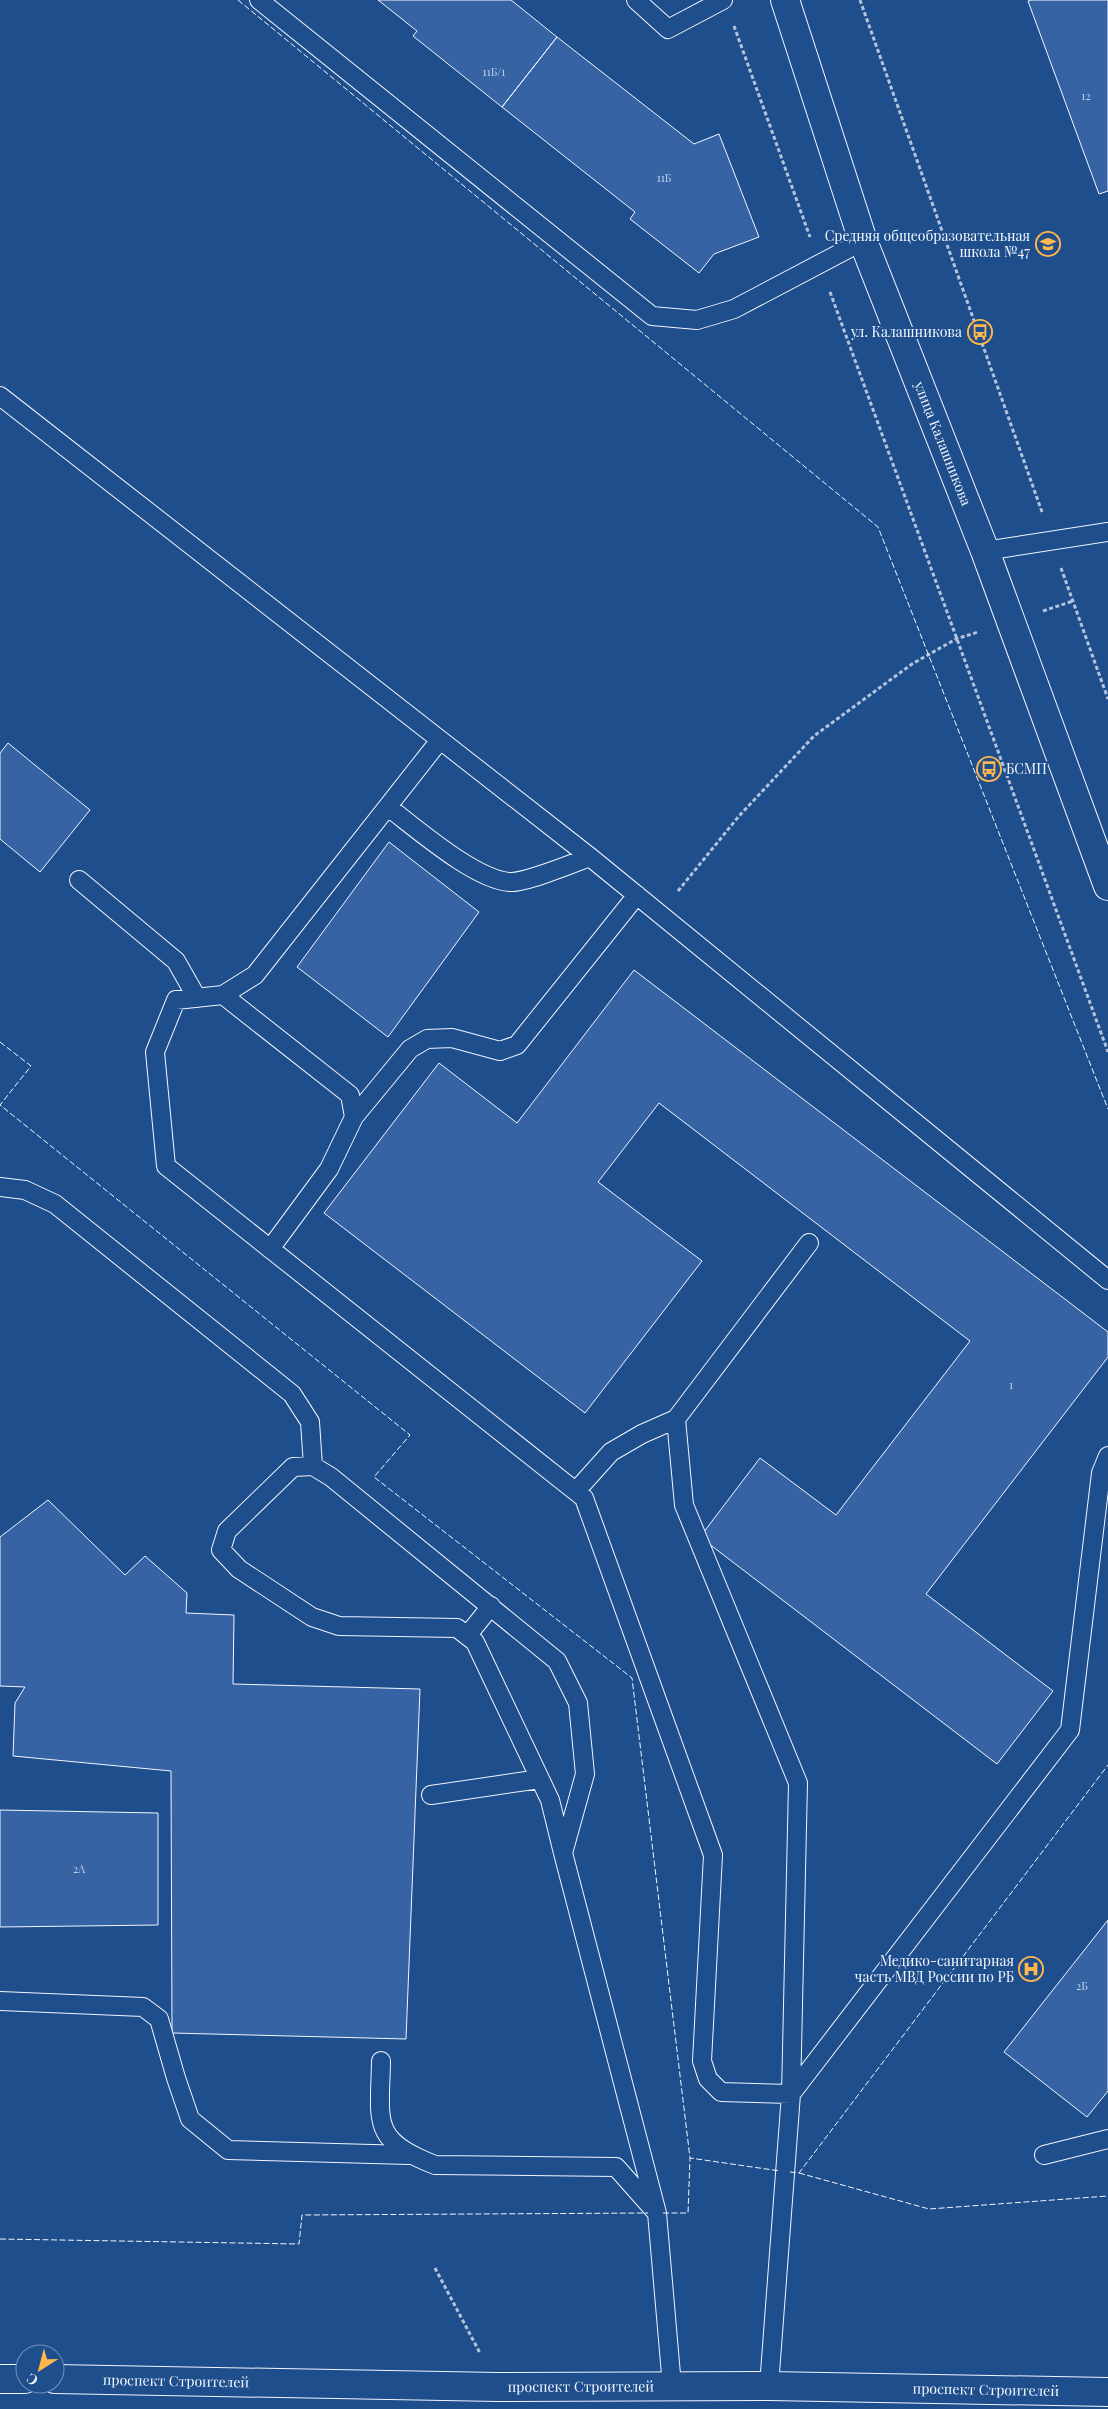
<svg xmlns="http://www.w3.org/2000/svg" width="1108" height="2409" font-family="'Playfair Display',serif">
	<rect width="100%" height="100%" fill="#1f4e8c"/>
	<path fill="#3563a3" stroke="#f2f6ff" d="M378 0H511L557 37 502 107 413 36 417 31Z
		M1031 0H1108V191L1099 194 1028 1Z
		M557 37 694 144 719 134 759 237 714 254 699 273 630 219 635 212 502 107Z
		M8 743 90 810 40 872 0 839V753Z
		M389 842 479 912 388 1037 297 967Z
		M634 970 1108 1332V1357L926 1594 1053 1691 997 1764 700 1537 760 1458 836 1515 970 1341 659 1103 598 1182 702 1261 585 1413 324 1213 439 1063 517 1123Z
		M48 1500 125 1575 145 1556 187 1593 186 1613 234 1615 233 1684 420 1689 406 2039 172 2033 171 1771 13 1756 15 1703 25 1687 0 1686V1537Z
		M0 1810 158 1813V1925L0 1927Z
		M1108 1920V2091L1087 2117 1004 2052Z"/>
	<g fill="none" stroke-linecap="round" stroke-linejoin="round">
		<defs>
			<path id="lane" d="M259 0 652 316 697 320 734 309 863 241
				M636 0 668 29 723 0
				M0 396 590 857 1108 1280
				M985 551 1108 532
				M440 740 255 975 223 995 176 1000 155 1052 166 1166 584 1498 713 1855 702 2061 708 2079 721 2092 791 2094 798 1783 684 1505 676 1419 809 1243
				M388 807C416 828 475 880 510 882 525 883 574 863 590 857
				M79 880 176 961 197 998
				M223 995 350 1095 354 1117 329 1169 270 1249
				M354 1117 410 1049 427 1039 452 1038 500 1051 517 1045 637 895
				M0 1187 25 1190 55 1204 292 1394 310 1422 313 1466
				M576 1491 611 1452 642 1434 676 1419
				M467 1636 491 1606
				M431 1795 540 1779
				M563 1853 585 1774 578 1703 557 1661 331 1477 313 1466 293 1467 227 1531 221 1550 239 1569 312 1617 339 1626 457 1628 475 1642 550 1800 563 1853 657 2213 672 2386
				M0 2001 143 2007 159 2019 176 2078 190 2119 228 2150 409 2155
				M381 2061C380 2122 370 2140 435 2165L616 2167 655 2211
				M1044 2155 1108 2139
				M769 2386 791 2094 1070 1730 1101 1473 1108 1456"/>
			<g id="secondary">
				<path id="s1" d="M785 0 863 241 985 551 1108 886"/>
			</g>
			<g id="primary">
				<path d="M0 2379H25"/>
				<path id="s2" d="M55 2379 498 2387 769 2386 1108 2392"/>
			</g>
		</defs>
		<use href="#lane" stroke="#f2f6ff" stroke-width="20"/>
		<use href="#secondary" stroke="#f2f6ff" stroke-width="30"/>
		<use href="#primary" stroke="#f2f6ff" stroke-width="30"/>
		<path stroke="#b3c4dc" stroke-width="3" stroke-dasharray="4 2.5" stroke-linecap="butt" d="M860 0 1042 512
			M734 26 810 237
			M830 292 1108 1052
			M1061 568 1108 699
			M1043 611 1073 601
			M678 891 739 816 814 736 912 664 956 639 978 632
			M435 2268 480 2353"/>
		<use href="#lane" stroke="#1f4e8c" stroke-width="18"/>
		<use href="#secondary" stroke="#1f4e8c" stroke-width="28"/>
		<use href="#primary" stroke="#1f4e8c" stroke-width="28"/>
		<path stroke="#f2f6ff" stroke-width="1" stroke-dasharray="6 2.5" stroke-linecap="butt" d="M238 0 878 527 1108 1109
			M0 1042 31 1066 0 1105 410 1435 374 1477 632 1678 690 2158 780 2171
			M790 2172 799 2173 1108 1765
			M799 2173 929 2209 1108 2196
			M663 2213H688L690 2158
			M0 2239 299 2244 302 2215 648 2213"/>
	</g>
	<defs>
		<symbol id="school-ring" viewBox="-11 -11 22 22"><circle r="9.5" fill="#1f4e8c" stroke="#ffb74d" stroke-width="1.5"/><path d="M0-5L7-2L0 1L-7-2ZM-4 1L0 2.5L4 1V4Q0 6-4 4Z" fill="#ffb74d"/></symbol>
		<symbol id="bus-ring" viewBox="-11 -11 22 22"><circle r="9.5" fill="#1f4e8c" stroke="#ffb74d" stroke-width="1.5"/><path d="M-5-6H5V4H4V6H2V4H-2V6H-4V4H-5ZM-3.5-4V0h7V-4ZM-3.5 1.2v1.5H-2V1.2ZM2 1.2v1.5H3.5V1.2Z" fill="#ffb74d"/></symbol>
		<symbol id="hospital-ring" viewBox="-11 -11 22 22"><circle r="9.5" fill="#1f4e8c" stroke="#ffb74d" stroke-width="1.5"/><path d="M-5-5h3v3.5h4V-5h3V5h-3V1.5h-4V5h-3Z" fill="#ffb74d"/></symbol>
	</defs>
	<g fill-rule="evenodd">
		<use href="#school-ring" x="1034" y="230" width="28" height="28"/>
		<use href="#bus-ring" x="966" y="318" width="28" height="28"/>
		<use href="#bus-ring" x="975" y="755" width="28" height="28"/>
		<use href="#hospital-ring" x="1017" y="1955" width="28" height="28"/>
	</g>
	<g text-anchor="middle" stroke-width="4" stroke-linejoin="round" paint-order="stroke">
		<g font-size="11" fill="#c3d1e8">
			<text x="494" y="76">11Б/1</text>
			<text x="1086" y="100">12</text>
			<text x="664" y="182">11Б</text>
			<text x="1011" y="1389">1</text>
			<text x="79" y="1873">2А</text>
			<text x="1082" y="1990">2Б</text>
		</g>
		<g font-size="14" fill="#f2f6ff" stroke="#1f4e8c" text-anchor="end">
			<text x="1030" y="241">Средняя общеобразовательная<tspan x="1030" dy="16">школа №47</tspan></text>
			<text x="962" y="337">ул. Калашникова</text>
			<text x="1006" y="774" text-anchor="start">БСМП</text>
			<text x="1014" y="1966">Медико-санитарная<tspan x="1014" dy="16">часть МВД России по РБ</tspan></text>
		</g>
		<g font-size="14" fill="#f2f6ff" stroke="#1f4e8c">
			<text dy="5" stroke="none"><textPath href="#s1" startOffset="471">улица Калашникова</textPath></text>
			<text dy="5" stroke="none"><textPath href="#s2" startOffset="121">проспект Строителей</textPath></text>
			<text dy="5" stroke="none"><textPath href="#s2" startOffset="526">проспект Строителей</textPath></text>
			<text dy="5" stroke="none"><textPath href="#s2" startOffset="931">проспект Строителей</textPath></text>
		</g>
	</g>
	<g transform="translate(40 2369) rotate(216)"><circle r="24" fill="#1f4e8c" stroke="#7391ba"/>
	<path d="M0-4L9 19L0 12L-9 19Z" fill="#ffb74d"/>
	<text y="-8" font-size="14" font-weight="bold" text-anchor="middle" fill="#f2f6ff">С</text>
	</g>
</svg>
